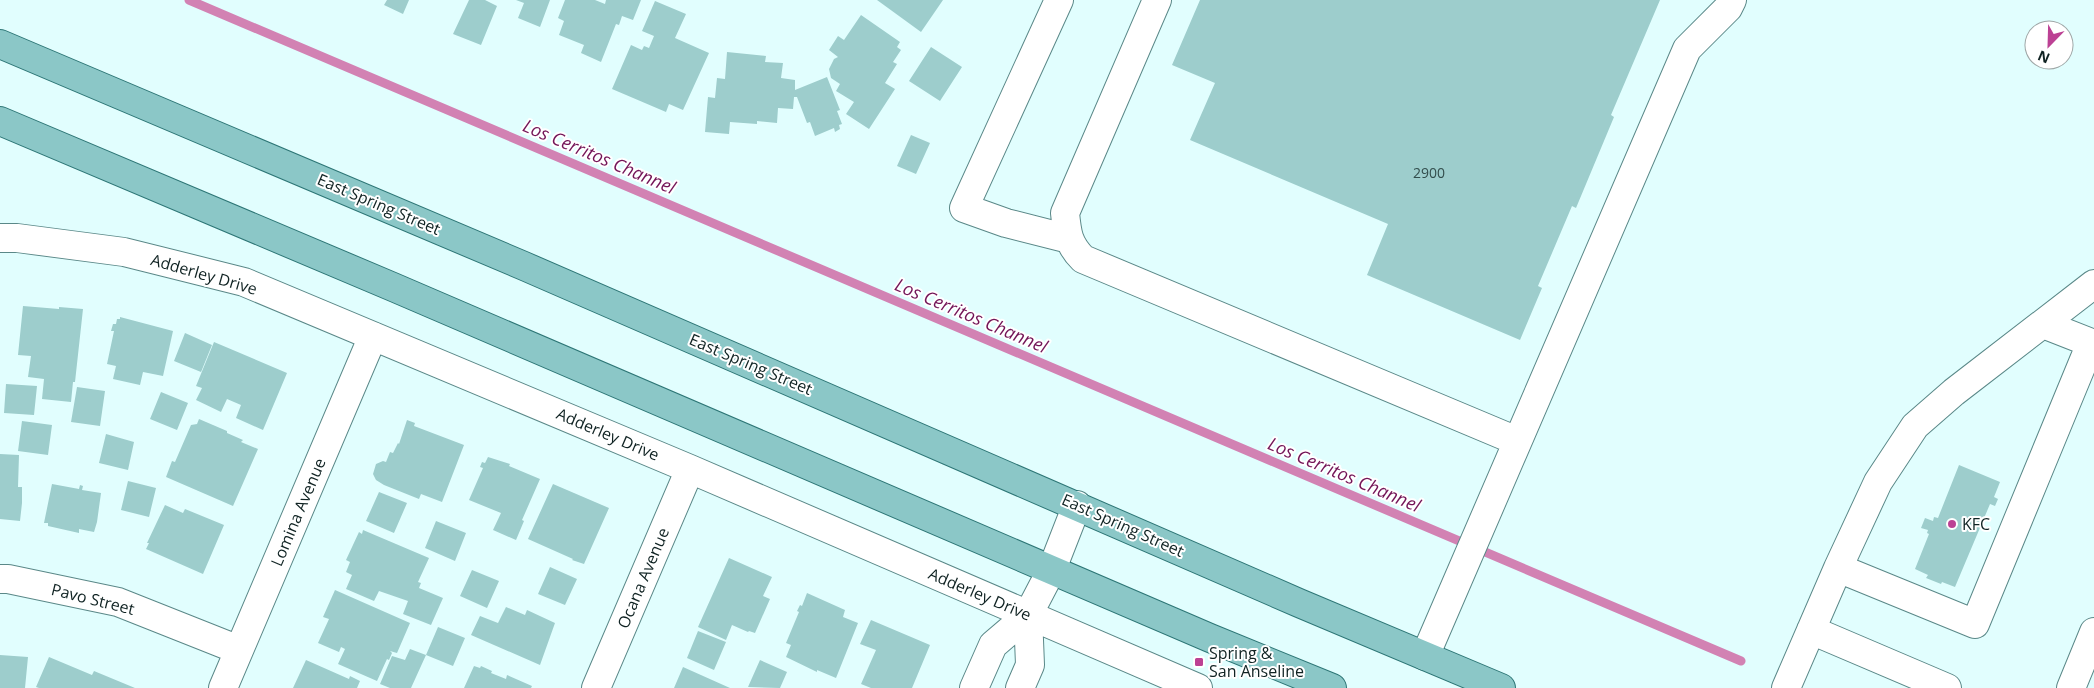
<svg xmlns="http://www.w3.org/2000/svg" width="2094" height="688" font-family="'Open Sans',sans-serif">
	<rect width="100%" height="100%" fill="#e1fefe"/>
	<g fill="none" stroke-linecap="round" stroke-linejoin="round">
		<path stroke="#d282b3" stroke-width="9" d="M189 0 1741 661"/>
	</g>
	<path fill="#9dcdcc" d="M387 0H409L403 14 384 5Z
		M469 0H485L497 6 481 45 453 34Z
		M516 0H550L540 27 518 18 524 3Z
		M565 0H595L605 4 606 0H641L633 20 622 16 619 25 616 24 601 62 581 53 584 45 559 35 564 21 558 18Z
		M877 0H943L921 32Z
		M1200 0H1660L1611 115 1614 117 1576 208 1572 206 1538 286 1542 288 1520 340 1367 275 1388 224 1190 140 1215 83 1172 65Z
		M655 1 686 14 675 38 709 53 683 110 669 104 666 112 612 89 631 45 642 50 644 46 649 48 654 36 642 31Z
		M861 15 900 42 897 47 901 50 893 62 897 64 885 83 895 89 869 129 846 114 854 102 836 91 840 84 831 78 829 69 834 59 838 57 829 50 838 36 844 40Z
		M931 47 962 67 940 101 909 81Z
		M727 52 766 56 765 62 783 63 781 78 795 80V90L827 77 840 110 837 111 842 124 839 125 840 129 835 132 834 128 815 136 810 122 807 123 797 97H794L793 109 778 108 777 123 757 121V124L730 122 729 134 705 132 708 97 715 98 717 78 725 79Z
		M911 135 930 143 916 174 897 166Z
		M23 306 59 309V307L83 309 75 382H73L71 402 42 399 44 379 28 377 31 356 18 355Z
		M120 317 173 331 163 376 143 372 140 385 113 379 116 366 107 364 114 331H111L113 324H116L117 319H120Z
		M185 333 212 345 201 372 174 361Z
		M214 342 287 373 263 430 236 418 241 405 227 399 221 412 196 400 202 388 196 386Z
		M6 384 37 386 34 415 4 413Z
		M77 387 105 391 100 426 71 422Z
		M161 392 188 403 177 430 150 419Z
		M199 419 227 431V433L243 440 241 442 258 449 233 506 166 477 172 461 175 462 191 425 197 424Z
		M407 420 415 423 414 426 464 445 442 502 421 494 419 499 384 485 376 480 373 474 376 464 383 461 386 462 390 452 393 453 398 443 399 444Z
		M22 421 52 425 48 455 18 451Z
		M106 434 134 442 128 470 99 463Z
		M0 454 19 455 18 487H22V503L20 521 0 519Z
		M488 457 510 464 509 466 540 479 522 520 524 521 516 540 493 530 501 513 469 500 483 468 480 467 482 462 485 463Z
		M1959 465 2000 482 1994 497 1998 499 1995 506 1990 504 1955 587 1942 582 1941 584 1926 578 1928 575 1915 569 1929 534 1927 533 1928 530 1921 528 1925 518 1933 521 1934 517 1938 518Z
		M128 481 156 488 149 517 121 510Z
		M52 484 79 489 80 485 83 486 82 490 101 493 97 522 94 532 79 529V533L48 526V523H44Z
		M553 484 609 508 584 564 572 560 573 559 528 539Z
		M379 492 407 503 394 533 366 521Z
		M165 505 183 513 185 509 224 525 203 574 146 549 149 543H147Z
		M436 521 466 533 455 561 425 548Z
		M363 530 429 558 418 582 421 583 419 588 443 598 431 625 403 614 408 601 379 591 374 601 346 589 352 575 346 572 350 562 346 560 359 532 362 534Z
		M729 558 772 577 763 596 770 599 755 633 749 631 748 632 732 625 726 640 698 627Z
		M550 567 577 579 565 605 538 594Z
		M472 570 499 581 487 608 460 596Z
		M335 590 410 623 397 653 390 651 392 653 389 660 387 659 377 681 338 664 345 649 341 647 339 652 318 643 329 619 323 617Z
		M807 593 845 610 843 617 858 623 836 678 817 670V672L786 657 791 645 786 643 799 612 797 611 800 605 802 606Z
		M506 607 525 615 527 610 555 623 540 665 471 635 480 616 498 623Z
		M871 620 930 645 912 688H871L861 684 876 650 860 644Z
		M438 627 465 638 453 666 426 655Z
		M698 631 726 642 714 670 687 658Z
		M410 649 426 655 411 688H390L380 684 392 656 405 660Z
		M0 655 28 657 25 688H0Z
		M49 657 92 675 94 671 135 688H39L36 687Z
		M306 660 349 679 350 676 360 681 357 688H293Z
		M760 660 787 672 780 688 748 687Z
		M474 666 480 668 481 666 492 671 491 673 506 679 507 675 532 686 531 688H464Z
		M683 667 730 688H674Z"/>
	<g fill="none" stroke-linecap="round" stroke-linejoin="round">
		<defs>
			<path id="minor" d="M1059 0 964 208 1006 223 1069 239
				M1157 0 1065 213C1067 233 1068 244 1083 259L1517 441
				M0 238H17L124 252 244 282 690 469 1198 688
				M2043 324 2094 344
				M1838 568 1975 624 2091 343
				M0 579H8L118 602 239 650
				M1811 630 1947 688
				M1425 656 1687 49 1728 8 1732 0
				M223 688 373 336
				M596 688 690 469
				M974 688 993 645 1028 615 1052 569 1077 505
				M1020 688 1030 665 1028 615
				M1786 688 1838 568 1878 482 1915 426 1954 392 2094 284
				M2071 688 2094 632"/>
			<path id="major" d="M0 44 524 266 1299 603 1501 688
				M0 121 393 287 1210 638 1332 688"/>
		</defs>
		<use href="#minor" stroke="#5a8888" stroke-width="30"/>
		<use href="#major" stroke="#2d7676" stroke-width="30"/>
		<use href="#minor" stroke="#fff" stroke-width="28"/>
		<use href="#major" stroke="#8bc7c7" stroke-width="28"/>
	</g>
	<g fill="#bc4194" stroke="#fff" stroke-width="2">
		<circle cx="1952" cy="524" r="5"/>
		<rect x="1194" y="657" width="10" height="10" rx="2.5"/>
	</g>
	<g text-anchor="middle" stroke-width="4" stroke-linejoin="round" paint-order="stroke">
		<g font-size="14" fill="#334e4d">
			<text x="1429" y="178">2900</text>
		</g>
		<g font-size="16" fill="#102323" stroke="#fff">
			<text transform="translate(379 204) rotate(23)" y="6">East Spring Street</text>
			<text transform="translate(204 274) rotate(16)" y="6">Adderley Drive</text>
			<text transform="translate(751 364) rotate(23)" y="6">East Spring Street</text>
			<text transform="translate(608 434) rotate(23)" y="6">Adderley Drive</text>
			<text transform="translate(298 512) rotate(-67)" y="6">Lomina Avenue</text>
			<text transform="translate(1123 525) rotate(24)" y="6">East Spring Street</text>
			<text transform="translate(643 578) rotate(-67)" y="6">Ocana Avenue</text>
			<text transform="translate(980 594) rotate(23)" y="6">Adderley Drive</text>
			<text transform="translate(93 599) rotate(14)" y="6">Pavo Street</text>
		</g>
		<g font-size="16" fill="#102323" stroke="#fff" text-anchor="start">
			<text x="1962" y="530">KFC</text>
			<text x="1209" y="659">Spring &amp;<tspan x="1209" dy="18">San Anseline</tspan></text>
		</g>
		<g font-size="18" font-style="italic" fill="#731457" stroke="#fff">
			<text transform="translate(599 157) rotate(23)" y="6">Los Cerritos Channel</text>
			<text transform="translate(971 316) rotate(23)" y="6">Los Cerritos Channel</text>
			<text transform="translate(1344 475) rotate(23)" y="6">Los Cerritos Channel</text>
		</g>
	</g>
	<g transform="translate(2049 45) rotate(203)"><circle r="24" fill="#ffffff" stroke="#9fa7a7"/>
	<path d="M0-4L9 19L0 12L-9 19Z" fill="#bc4194"/>
	<text y="-8" font-size="14" font-weight="bold" text-anchor="middle" fill="#102323">N</text>
	</g>
</svg>
